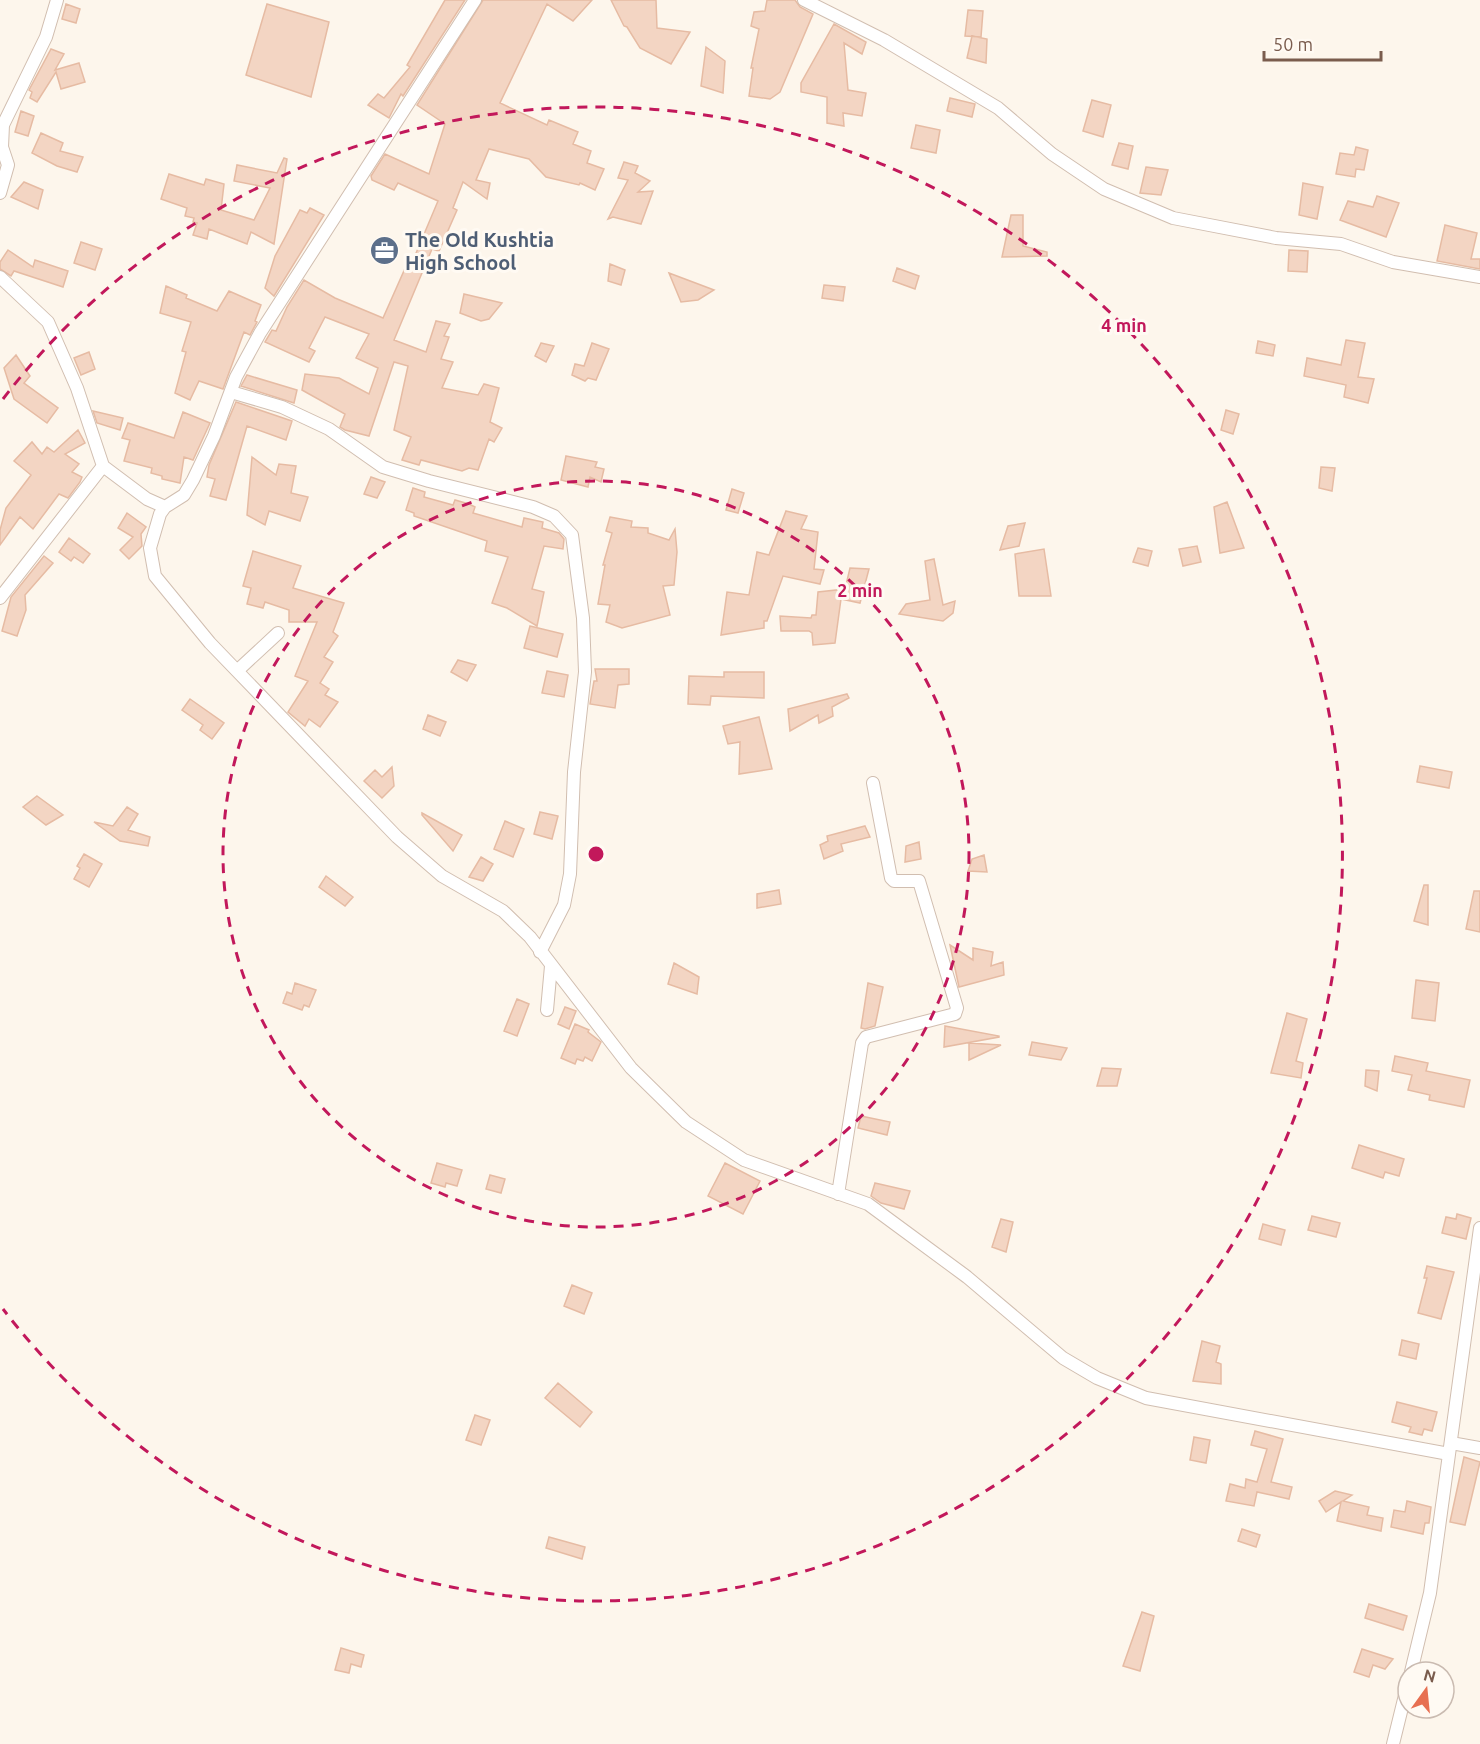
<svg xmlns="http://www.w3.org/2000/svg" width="1480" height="1744" font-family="Ubuntu,sans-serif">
	<rect width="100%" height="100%" fill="#fdf6ec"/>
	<path fill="#f3d5c3" stroke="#e6bba3" stroke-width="1.5" d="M445 0H465L403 96 401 94 389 118 368 105 378 94 384 98 410 67 407 65Z
		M483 0H592L573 21 547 4 500 103 547 125 549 120 578 132 573 144 591 151 587 163 604 169 595 190 580 183 579 185 546 177 529 159 489 149 476 180 490 183 487 199 463 182 453 208 457 210 439 251 432 249 394 340 426 352 436 321 450 324 444 336 449 337 441 359 453 362 442 388 478 395 484 384 499 388 490 422 502 428 494 442 489 439 478 470 469 468 462 471 421 460 419 465 402 460 411 437 394 430 408 366 394 362 369 436 345 430 340 427 345 414 302 390 305 374 339 378 369 394 378 368 356 358 369 334 325 317 309 348 315 351 309 362 265 342 272 330 276 331 287 307 304 280 335 298 383 318 407 264 411 265 438 201 398 183 394 190 372 180 371 176 385 154 429 174 445 124 417 105Z
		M611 0H656L657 28 690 32 671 64 640 48 627 27 624 26Z
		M767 0H795L800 7 813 14 780 92 770 99 749 96 753 68H751L759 29 751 26 754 12 765 11Z
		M66 4 80 9 76 23 62 19Z
		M267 4 329 22 311 97 246 75Z
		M968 10 983 11 981 37 965 36Z
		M834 24 866 42 862 54 844 43 848 90 866 93 862 116 843 113 844 126 827 123V97L801 92V83Z
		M972 36 987 39 986 63 967 58Z
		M706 47 725 61 723 93 701 86Z
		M51 49 64 54 55 70 79 63 85 82 61 89 56 72 37 102 30 98 32 92 29 90Z
		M950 98 975 104 972 117 947 111Z
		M1092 100 1111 105 1103 137 1083 131Z
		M21 111 34 116 28 136 15 132Z
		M916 125 940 130 936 153 911 148Z
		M41 133 63 143 60 151 83 157 77 172 57 166 32 153Z
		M1119 143 1133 146 1128 169 1112 165Z
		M1356 147 1368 150 1364 170 1356 169 1355 177 1336 174 1340 153 1354 155Z
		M284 158 287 159 274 244 251 232 247 244 209 229 207 239 193 235 197 223 193 222 194 218 185 216 187 208 161 199 169 174 204 185 206 179 224 184 221 210 254 220 270 188 234 181 237 165 277 173Z
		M624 162 638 166 635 173 650 181 638 192 653 191 641 224 613 217 608 219 628 180 618 178Z
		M1146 167 1168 170 1161 195 1140 193Z
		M24 182 43 190 38 209 11 197Z
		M1303 183 1323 187 1317 219 1299 215Z
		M1377 196 1399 203 1386 237 1340 220 1348 201 1373 207Z
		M310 208 324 215 274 296 265 288 275 256 300 210 307 213Z
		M1011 215H1023V246L1047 252V256L1002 257Z
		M1445 225 1477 233 1471 259H1480V269L1437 261Z
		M81 242 102 249 95 270 74 263Z
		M8 250 33 267 35 260 68 271 63 287 14 271 11 276 0 269V262Z
		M1289 250 1308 251 1307 272 1288 271Z
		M610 264 625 270 621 285 608 281Z
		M897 268 919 276 915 289 893 281Z
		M669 273 714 290 698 300 681 302Z
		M824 285 845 287 843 301 822 298Z
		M166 286 187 295 186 298 217 311 229 291 261 305 255 321 257 322 250 335 244 332 223 389 199 381 190 400 175 393 186 352 182 351 191 322 160 313Z
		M464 294 502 303 489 319 481 321 460 313Z
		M1346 340 1365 343 1358 377 1374 379 1368 403 1344 397 1346 385 1304 376 1307 358 1341 365Z
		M1258 341 1275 345 1273 356 1256 353Z
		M541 343 554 346 546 362 535 356Z
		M592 343 609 349 596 380 588 378 585 381 572 375 575 364 584 366Z
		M89 352 95 369 81 375 74 358Z
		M16 355 30 376 24 383 58 408 47 423 14 399 4 368Z
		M247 375 297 390 294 403 241 386Z
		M236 402 292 421 286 440 247 426 226 500 210 496 215 479 207 477 209 465Z
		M1226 410 1239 414 1233 434 1221 430Z
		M93 411 123 418 120 430 97 423Z
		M183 412 210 423 193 460 184 457 180 483 162 479V476L151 473 152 468 124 461 130 440 122 438 128 423 174 438Z
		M78 430 85 443 65 454 79 464 72 472 82 477 80 482 68 498 59 494 33 529 20 517 0 545V530L6 508 31 475 14 461 32 442 42 454 47 447 54 452Z
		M566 456 597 462 595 467 604 469 601 482 590 477 588 487 561 480Z
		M252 457 276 475 279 464 296 466 291 493 308 497 300 521 269 511 265 525 247 515Z
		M1321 467 1335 468 1332 491 1319 488Z
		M371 477 385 482 377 498 364 494Z
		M413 488 425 492 424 497 453 505 455 500 469 504 475 507 473 513 522 527 524 518 543 522 542 528 559 533 564 539 563 549 544 546 532 589 544 592 537 626 507 608 492 603 508 557 485 551 487 541 414 516V513L406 510Z
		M732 489 744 493 738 513 726 510Z
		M1227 502 1244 548 1220 553 1214 507Z
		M786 511 807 516 801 529 818 532 814 569 824 570 820 584 783 576 767 621H764V628L721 635 727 592 749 595 757 552 769 555Z
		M127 513 146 527 141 534 142 546 129 559 120 550 133 537 118 528Z
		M610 517 632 521 631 527 648 528V533L669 540 675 529 677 552 674 585 663 586 670 615 622 628 606 622 610 605 598 604 605 565H603L612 533 606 531Z
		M1025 523 1019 546 1000 550 1008 526Z
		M69 538 90 554 83 563 74 557 71 561 59 552Z
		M1197 546 1201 562 1183 566 1179 549Z
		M1138 548 1152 551 1148 566 1133 562Z
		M1044 549 1051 596H1019L1015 554Z
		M253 551 301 566 293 588 344 603 333 632 338 636 324 657 333 662 320 683 329 689 325 695 338 702 320 727 309 719 305 726 288 712 308 681 295 676 317 622H289V610L265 602 263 608 247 604 251 588 243 586Z
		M44 556 53 563 25 595 26 610 17 636 2 631 11 597Z
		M934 559 943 605 955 601 953 613 943 621 899 614 906 604 930 600 925 561Z
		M850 568 869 569 860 603 841 599 835 643 813 645 812 633 809 631H781L780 616 811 618 812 615H816L818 592 845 589Z
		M530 626 563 634 557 657 524 648Z
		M458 660 476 665 467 681 451 672Z
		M595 669H629V684L618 685 615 708 590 704 594 681H597Z
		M547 671 568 675 564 697 542 693Z
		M724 672H764V698L711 696 710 705 688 704 689 676 724 677Z
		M847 694 849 698 832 707 833 716 819 723 818 715 790 731 788 709Z
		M190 699 224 723 212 739 200 730 203 725 182 710Z
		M428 715 446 722 440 736 423 729Z
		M759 717 772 769 739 774 740 742 728 744 723 726Z
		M1420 766 1452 772 1449 788 1417 782Z
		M392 767 394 786 382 798 364 781 375 770 382 777Z
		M37 796 63 815 46 825 23 807Z
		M127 807 138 814 128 830 150 837 148 846 120 841 94 822 113 826Z
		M540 812 558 816 552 839 534 834Z
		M422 813 462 835 453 851 422 815Z
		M505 821 524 829 513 857 494 849Z
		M865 826 870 837 841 844 843 851 824 859 820 845 828 841 827 836Z
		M919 842 921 859 905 862 906 846Z
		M84 854 102 864 89 887 74 879 80 868 77 866Z
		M984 855 987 872 968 871 972 859Z
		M481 857 493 864 483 881 469 877Z
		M326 876 353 897 345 906 319 887Z
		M1424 885H1428V925L1414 921Z
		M779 890 781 904 757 908V894Z
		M1474 891H1480V932L1466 929Z
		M950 945 973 960V948L993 952 991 966 1003 962 1004 975 959 987Z
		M674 963 699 977 697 994 668 984Z
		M1416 980 1439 983 1435 1021 1412 1018Z
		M295 983 316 990 309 1007 304 1005 302 1010 283 1003 287 992 292 994Z
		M868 983 883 987 875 1026 865 1029 861 1028Z
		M517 999 529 1004 517 1036 504 1031Z
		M565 1007 576 1011 569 1029 558 1024Z
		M1287 1013 1307 1019 1296 1061 1303 1063 1301 1078 1271 1073Z
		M575 1024 589 1030 588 1032 601 1042 592 1061 585 1057 583 1061 577 1059 575 1064 561 1058Z
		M945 1026 999 1036V1037L944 1047Z
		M1032 1042 1067 1048 1061 1060 1029 1055Z
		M969 1043 1001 1045 969 1060Z
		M1395 1056 1428 1063 1426 1071 1470 1080 1464 1107 1429 1100 1430 1095 1408 1090 1412 1075 1392 1071Z
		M1102 1068 1121 1069 1117 1086H1097Z
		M1366 1070 1379 1071 1377 1091 1365 1086Z
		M861 1116 890 1122 887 1135 858 1128Z
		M1359 1145 1404 1159 1399 1176 1385 1172 1383 1178 1352 1168Z
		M437 1163 462 1170 457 1186 446 1183 445 1187 431 1183Z
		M725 1163 760 1181 743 1214 708 1196Z
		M490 1175 505 1179 501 1193 486 1189Z
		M875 1183 910 1191 904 1209 881 1203 871 1196Z
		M1457 1214 1471 1218 1466 1239 1442 1233 1446 1217 1456 1219Z
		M1312 1216 1340 1223 1336 1237 1308 1230Z
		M1001 1219 1013 1222 1006 1252 992 1247Z
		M1263 1224 1285 1230 1281 1245 1259 1239Z
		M1427 1266 1454 1272 1441 1319 1418 1313 1427 1278H1424Z
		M572 1285 592 1293 584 1314 564 1306Z
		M1402 1340 1419 1344 1416 1359 1399 1355Z
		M1202 1341 1220 1346 1216 1362 1221 1364V1384L1193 1381Z
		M558 1383 592 1412 580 1427 545 1398Z
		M1397 1402 1437 1412 1432 1431 1424 1429 1422 1435 1409 1432 1411 1427 1392 1422Z
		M475 1415 490 1420 481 1445 466 1440Z
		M1255 1431 1283 1439 1271 1482 1292 1487 1289 1499 1257 1492 1254 1506 1226 1501 1230 1484 1245 1488 1246 1479 1257 1482 1267 1449 1251 1445Z
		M1194 1437 1210 1440 1206 1463 1190 1460Z
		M1464 1457 1480 1462 1465 1525 1450 1522Z
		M1335 1491 1352 1495 1343 1501 1369 1507 1367 1515 1383 1518 1381 1531 1337 1521 1341 1502 1326 1512 1319 1501Z
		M1407 1501 1431 1507 1429 1523H1425L1423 1534 1391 1527 1394 1510 1405 1512Z
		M1242 1529 1260 1535 1256 1547 1238 1541Z
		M549 1537 585 1547 582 1559 546 1548Z
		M1369 1604 1407 1616 1403 1630 1365 1618Z
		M1142 1612 1154 1616 1140 1671 1123 1666Z
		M341 1648 364 1655 361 1667 351 1664 349 1673 335 1670Z
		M1362 1649 1393 1659 1385 1669 1373 1665 1369 1677 1354 1672Z"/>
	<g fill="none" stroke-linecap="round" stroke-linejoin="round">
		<defs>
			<path id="street" d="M475 0 260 333 236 377 214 436 193 480 184 495 165 507 160 514 150 548 155 576 210 643 397 837 442 876 503 911 530 937 631 1068 686 1122 744 1160 868 1204 967 1277 1063 1358 1097 1378 1146 1398 1449 1454
				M804 0 884 40 998 108 1052 154 1104 189 1173 218 1276 238 1341 244 1393 262 1480 277
				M0 193 8 165 2 147 3 125 46 37 57 0
				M0 277 48 322 77 388 103 466 147 499 165 507
				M231 392 282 407 329 429 383 467 429 481 533 507 554 516 572 535 583 618 585 672 574 772 570 874 564 905 540 952
				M0 598 103 466
				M237 671 278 633
				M547 1010 551 966
				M838 1194 862 1043 866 1037 955 1014 957 1008 919 881H894L891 878 873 783
				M1451 1443 1480 1448
				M1411 1672 1430 1593 1480 1228
				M1393 1744 1408 1683"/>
		</defs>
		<use href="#street" stroke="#d1beb0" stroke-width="14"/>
		<use href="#street" stroke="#fff" stroke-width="12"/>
	</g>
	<g fill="none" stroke="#c2185b" stroke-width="3" stroke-dasharray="10 8">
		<circle cx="596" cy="854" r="373"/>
		<path d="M3 399A747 747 0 1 1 3 1309"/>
	</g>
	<defs>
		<symbol id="office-disc" viewBox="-11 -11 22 22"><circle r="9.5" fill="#5c6f8a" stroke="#fffaf3"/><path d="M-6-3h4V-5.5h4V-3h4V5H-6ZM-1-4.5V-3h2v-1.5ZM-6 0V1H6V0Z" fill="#fff"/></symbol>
	</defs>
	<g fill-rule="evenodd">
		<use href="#office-disc" x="368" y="234" width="33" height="33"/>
	</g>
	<g text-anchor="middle" stroke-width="6" stroke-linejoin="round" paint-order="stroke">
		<g font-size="20" font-weight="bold" fill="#4e5e75" stroke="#fffaf3" text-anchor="start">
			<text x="405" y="247">The Old Kushtia<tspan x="405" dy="23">High School</tspan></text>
		</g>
	</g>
	<circle cx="596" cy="854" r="9" fill="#c2185b" stroke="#fffaf3" stroke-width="3"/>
	<g font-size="18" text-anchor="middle" font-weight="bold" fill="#c2185b" stroke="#fffaf3" stroke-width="6" stroke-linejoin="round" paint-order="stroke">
		<text x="1124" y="332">4 min</text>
		<text x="860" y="597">2 min</text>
	</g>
	<g transform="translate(1426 1690) rotate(15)"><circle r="28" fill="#fffaf3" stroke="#cabbb1" stroke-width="1.5"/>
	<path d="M0-4.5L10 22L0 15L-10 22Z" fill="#e76f51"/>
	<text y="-9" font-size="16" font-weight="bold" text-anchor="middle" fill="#7a5c4d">N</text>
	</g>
	<path d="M1264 51v9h117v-9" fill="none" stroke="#7a5c4d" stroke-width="3"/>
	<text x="1273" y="51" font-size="18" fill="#7a5c4d" stroke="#fffaf3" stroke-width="4.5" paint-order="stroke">50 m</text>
</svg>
